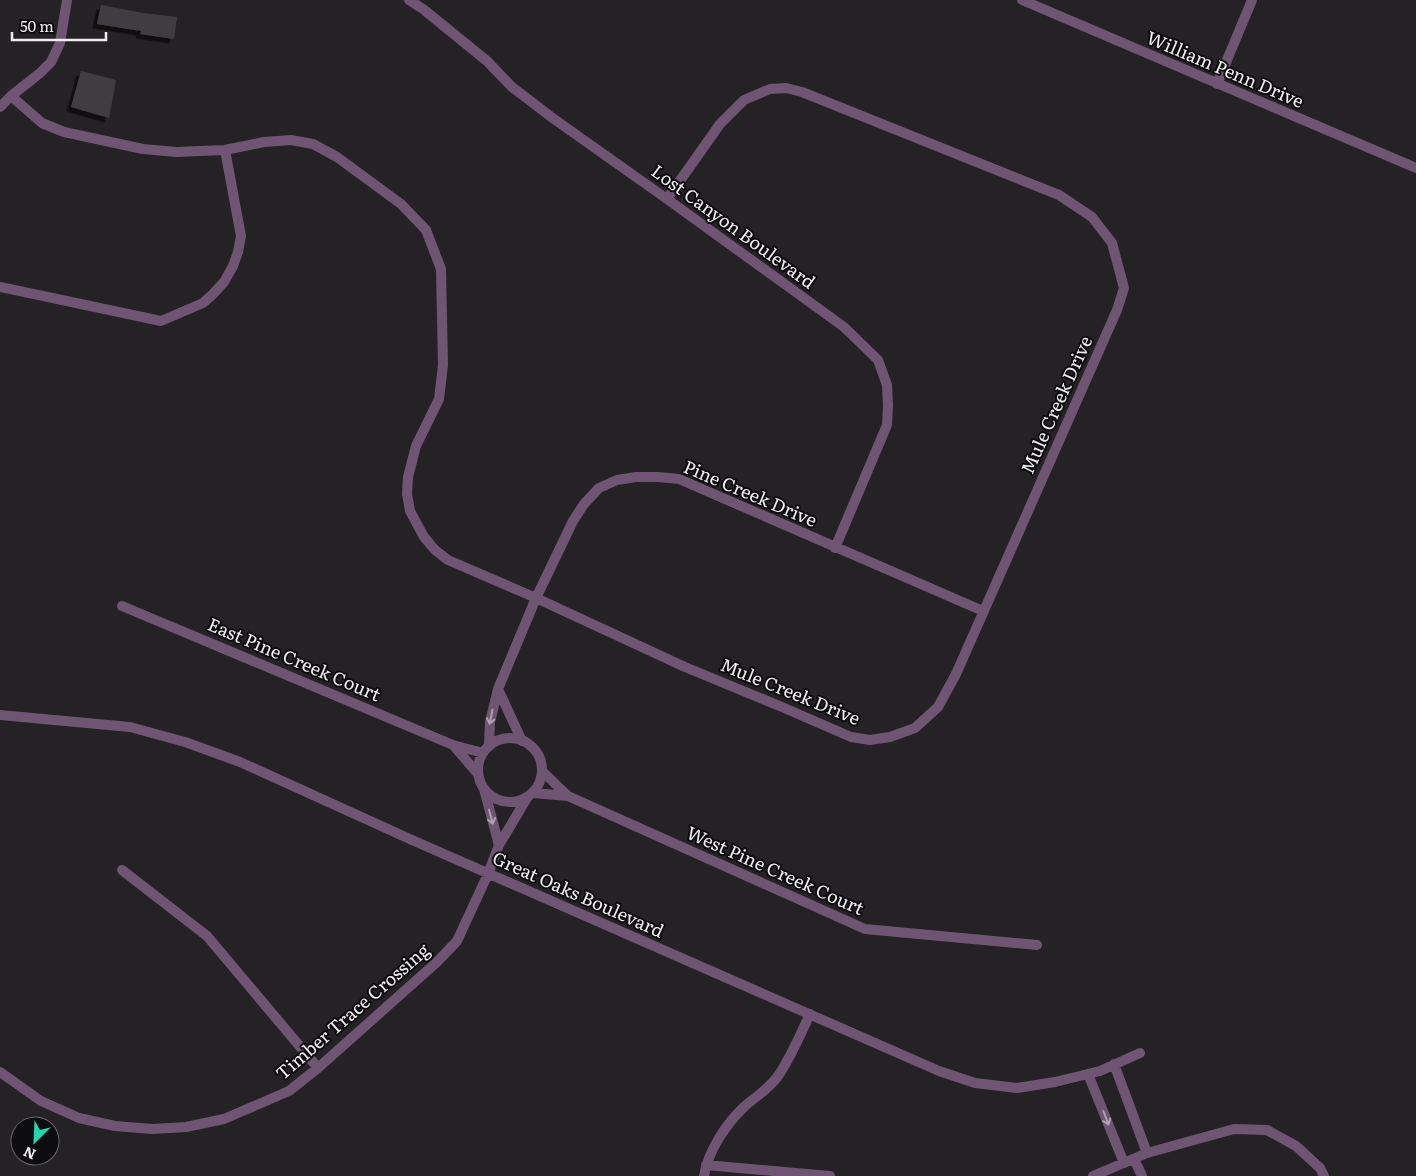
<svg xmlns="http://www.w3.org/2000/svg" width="1416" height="1176" font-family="Literata,serif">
	<defs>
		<filter id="shadow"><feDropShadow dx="-4.5" dy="4.5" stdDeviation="0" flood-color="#0009"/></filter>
	</defs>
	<rect width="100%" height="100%" fill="#252225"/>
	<path fill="#413e42" filter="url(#shadow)" d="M101 5 143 13 177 17 174 39 140 34 141 31 97 24Z
		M81 71 116 80 109 118 71 107Z"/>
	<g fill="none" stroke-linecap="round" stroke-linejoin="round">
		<path stroke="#705473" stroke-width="10" d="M409 0 423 9 487 61 512 87 554 119 667 199 844 327 878 360 887 385 888 405 887 425 835 548
			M1022 0 1416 168
			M1217 84 1252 0
			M11 96 42 123 64 132 143 149 176 152 225 150 264 142 291 140 313 144 337 157 401 204 426 230 441 269 443 365 439 399 416 446 408 477 407 494 410 511 424 537 435 550 448 560 536 598 685 667 782 707 851 737 870 740 890 737 915 728 938 707 956 674 1117 310 1124 288 1112 243 1092 217 1059 195 802 92 786 88 770 89 744 100 720 124 667 199
			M0 107 11 96 40 73 51 62 60 43 67 0
			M0 287 161 321 203 303 213 294 224 282 233 266 238 252 241 236 225 150
			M122 606 453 745 483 753
			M498 689 522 741
			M0 715 130 727 185 742 240 762 412 840 939 1071 975 1083 1017 1088 1055 1082 1100 1071 1140 1053
			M478 770a32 32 0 1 1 64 0a32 32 0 1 1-64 0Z
			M489 745 490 722 498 689 536 598 573 521 584 504 599 488 617 480 636 477H658L679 479 983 611
			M454 746 478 774
			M542 771 568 796
			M484 789 499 845
			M533 793 568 796 865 929 1037 945
			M122 870 207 936 318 1068
			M1114 1064 1147 1153
			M0 1072 41 1101 79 1118 115 1126 152 1129 186 1127 224 1119 289 1091 318 1068 437 962 457 941 488 874 499 845 527 798
			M1088 1074 1124 1163
			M1134 1159 1142 1176
			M706 1165 830 1176
			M704 1176C708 1151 726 1124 744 1107 756 1096 768 1090 778 1076 791 1057 800 1035 810 1014
			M1093 1176 1147 1153 1234 1129 1267 1130 1296 1146 1320 1168 1324 1176"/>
	</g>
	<defs><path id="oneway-shaft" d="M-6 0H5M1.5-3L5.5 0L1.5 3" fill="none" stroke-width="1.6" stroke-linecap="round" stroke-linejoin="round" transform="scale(1.25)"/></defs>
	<g stroke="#b0a0b1">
		<use href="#oneway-shaft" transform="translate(491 717) rotate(101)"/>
		<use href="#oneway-shaft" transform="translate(491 817) rotate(75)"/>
		<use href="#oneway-shaft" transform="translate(1106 1118) rotate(69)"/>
	</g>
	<g text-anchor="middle" stroke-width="4" stroke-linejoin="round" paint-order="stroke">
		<g font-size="18" fill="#efedef" stroke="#0d0c0e">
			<text transform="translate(1225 70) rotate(23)" y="6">William Penn Drive</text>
			<text transform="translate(733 227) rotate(36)" y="6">Lost Canyon Boulevard</text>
			<text transform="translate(1057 405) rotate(-66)" y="6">Mule Creek Drive</text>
			<text transform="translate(750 494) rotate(23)" y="6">Pine Creek Drive</text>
			<text transform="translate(294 660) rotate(23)" y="6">East Pine Creek Court</text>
			<text transform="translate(790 692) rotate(22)" y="6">Mule Creek Drive</text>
			<text transform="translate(775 871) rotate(24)" y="6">West Pine Creek Court</text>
			<text transform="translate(578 895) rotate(24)" y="6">Great Oaks Boulevard</text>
			<text transform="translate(353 1012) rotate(-41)" y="6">Timber Trace Crossing</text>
		</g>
	</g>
	<g transform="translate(35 1141) rotate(204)"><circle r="24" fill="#0d0c0e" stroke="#676668"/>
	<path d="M0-4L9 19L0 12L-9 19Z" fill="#21d5af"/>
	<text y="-8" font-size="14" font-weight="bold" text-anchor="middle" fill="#efedef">N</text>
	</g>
	<path d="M12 32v8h94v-8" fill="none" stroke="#efedef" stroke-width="2.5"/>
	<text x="20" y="32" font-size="15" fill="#efedef" stroke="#0d0c0e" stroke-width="4" paint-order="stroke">50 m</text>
</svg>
